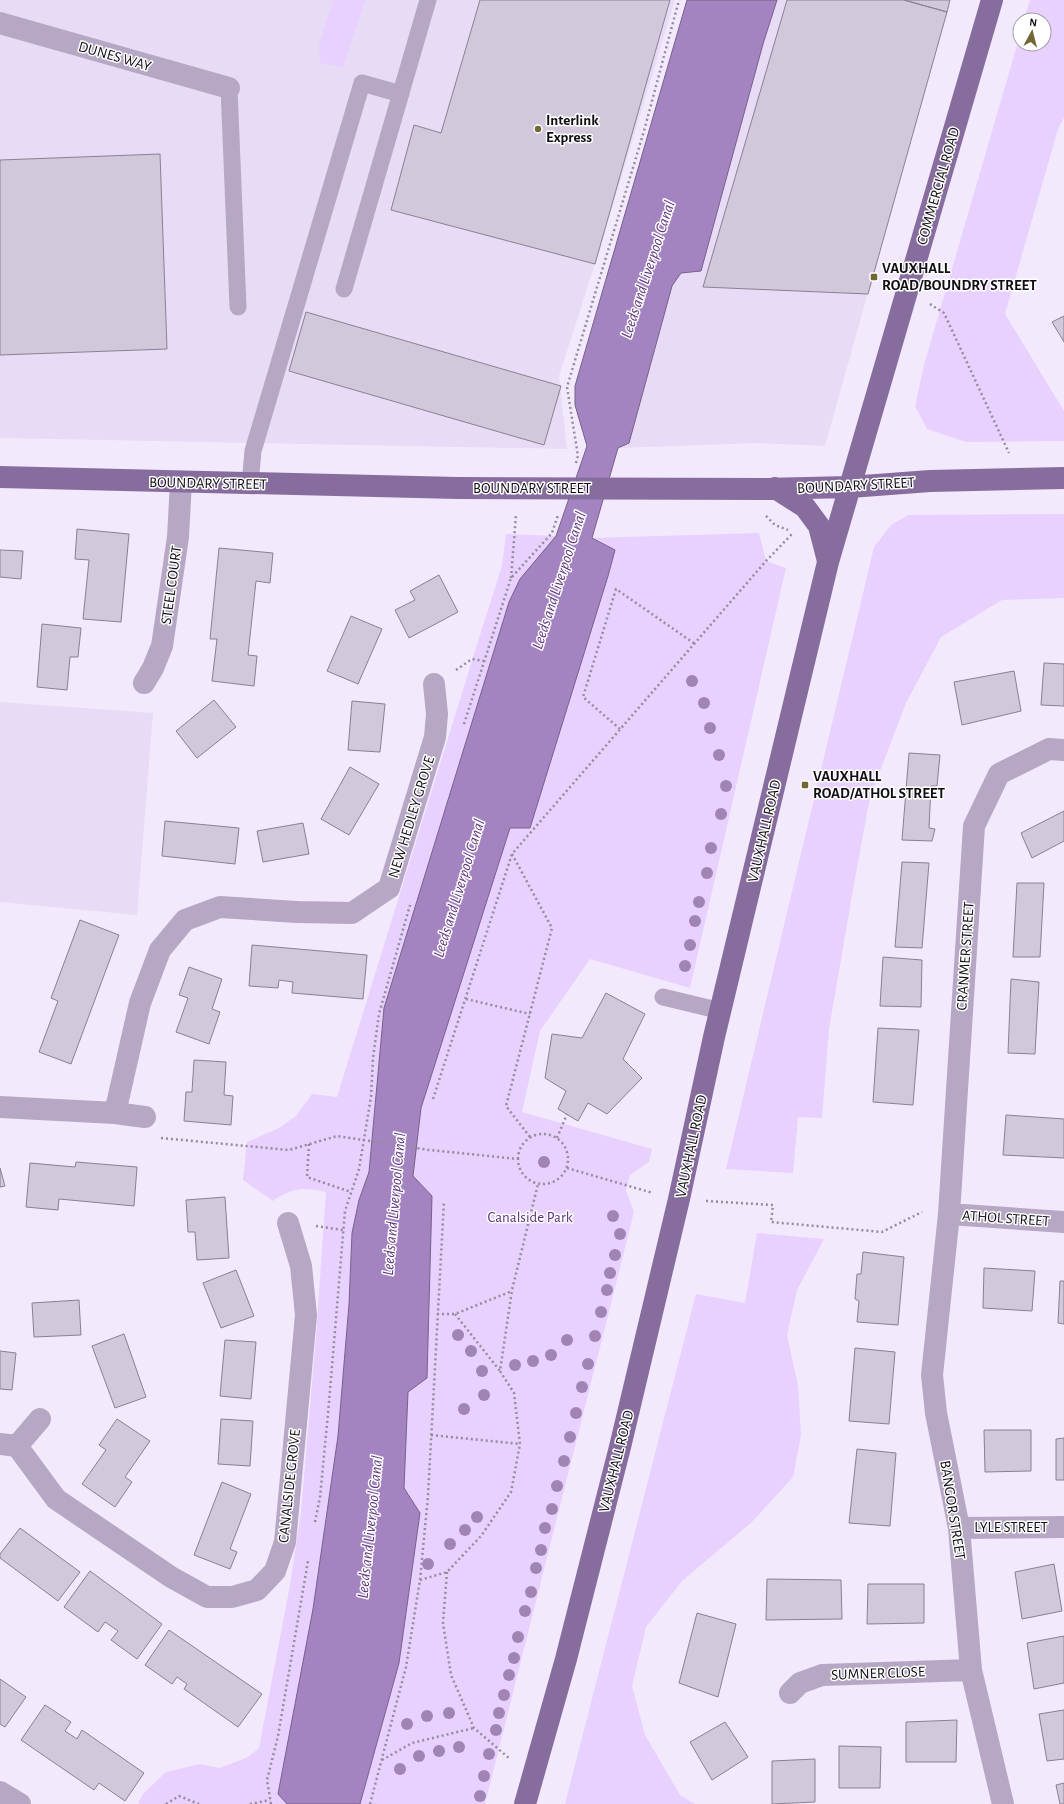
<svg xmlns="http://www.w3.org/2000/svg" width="1064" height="1804" font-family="'Alegreya Sans',sans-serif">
	<rect width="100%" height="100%" fill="#f3e9fc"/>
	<path fill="#e8dbf5" d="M0 0H675L595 264 559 376 567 449 0 438Z
		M777 0H950L825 446 759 443 618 448 629 443 672 286 681 273Z
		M0 702 153 713 137 915 0 902Z"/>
	<path fill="#e8d0ff" d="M333 0H365L343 67 320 63 319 45Z
		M1030 0H1064V117L1058 129 1005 314 1064 411V441L966 442 927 429 915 406 924 365 1020 35V44H1044V20H1024Z
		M1064 514V598L1002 600 941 637 906 703 870 797 854 884 829 1029 822 1118 798 1117 793 1173 726 1169 874 547 891 525 908 515Z
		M759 533 766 561 786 568 690 988 590 959 540 1031 522 1112 652 1149 649 1162 630 1175 626 1191 634 1212 485 1804H360L399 1663 420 1513 404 1488 408 1392 413 1176 421 1108 510 828H530L592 538Z
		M506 534 556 536 520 579 509 602 384 1008 369 1172 359 1200 352 1233 349 1299 338 1436 313 1609 278 1794 287 1804H140L138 1803 143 1794 166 1772 200 1764 220 1768 248 1757 259 1748 290 1585 301 1512 316 1337 326 1192C304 1187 292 1187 273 1201L243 1180 247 1142 279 1128 296 1116 312 1094 337 1097 480 635 502 566Z
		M757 1233 824 1239 797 1290 787 1335 798 1386 801 1435 793 1477 752 1522 682 1581 646 1627 632 1686 645 1735 680 1795 695 1804H565L696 1294 745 1303Z"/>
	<path fill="#a484c0" stroke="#77608c" d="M687 0H777L763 44 701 271 681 273 672 286 629 443 618 448 592 538 615 550 608 576 530 828H510L421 1108 413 1176 432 1196 427 1378 408 1392 404 1488 420 1513 399 1663 360 1804H287L278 1794 313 1609 338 1436 349 1304 352 1233 359 1200 369 1172 384 1008 509 602 520 579 556 536 587 446 575 405V386Z"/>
	<path fill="#d2c8db" stroke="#898092" d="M480 0H670L595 264 391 210 414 125 441 133Z
		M787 0H904L947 12 868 294 703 287Z
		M904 0H950L947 12Z
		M160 154 167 349 0 355V160Z
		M306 312 561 386 544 445 289 371Z
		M1064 316V342L1052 322Z
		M77 529 129 534 121 622 83 619 89 560 75 559Z
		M219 548 273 553 270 583 256 581 248 655 257 656 254 686 212 681 217 639H210Z
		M0 550 23 551 21 579 0 577Z
		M439 575 458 612 409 638 395 610 415 600 410 591Z
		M351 616 382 629 358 684 327 671Z
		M42 624 81 628 78 657H70L67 690 37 687Z
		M1044 663 1064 664V706L1041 705Z
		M1014 671 1021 711 962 725 954 682Z
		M214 700 236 727 197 758 176 731Z
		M352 701 385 704 380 752 348 750Z
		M909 753 940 755 937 786H931L929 828 935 829 932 841 902 840Z
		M350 767 379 784 349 835 321 819Z
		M1064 811V841L1032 858 1021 833Z
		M165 821 239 828 235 864 162 856Z
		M303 823 309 854 263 862 257 831Z
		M902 862 929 863 922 948 895 947Z
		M1017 883H1044L1040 957H1013Z
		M80 920 119 935 71 1064 39 1052 58 1001 51 998Z
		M252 945 367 955 363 999 292 993 293 982 279 980 278 988 249 986Z
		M883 957 922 960 921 1007 880 1006Z
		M189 967 222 979 212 1009 220 1012 209 1044 176 1032 188 998 179 995Z
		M1011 979 1039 982 1035 1054 1008 1053Z
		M606 993 645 1014 623 1059 642 1078 607 1114 588 1103 578 1121 558 1109 566 1091 545 1078 552 1034 582 1038Z
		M878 1028 919 1030 913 1105 873 1102Z
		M194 1060 226 1062 224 1095 233 1096 231 1125 184 1121 186 1092H192Z
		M1006 1115 1064 1119V1158L1003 1155Z
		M76 1162 137 1167 134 1206 59 1199 58 1210 26 1207 30 1163 75 1167Z
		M0 1168 5 1186 0 1187Z
		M225 1197 229 1258 197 1260 195 1232H188L186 1200Z
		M863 1252 904 1257 898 1325 857 1322 859 1301 855 1299 857 1274H861Z
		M984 1268 1035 1271 1032 1311 983 1308Z
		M236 1270 254 1316 221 1328 203 1283Z
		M1060 1281H1064V1324L1058 1323Z
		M79 1300 81 1335 34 1337 32 1303Z
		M124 1334 146 1397 115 1408 92 1346Z
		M225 1340 256 1342 251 1399 220 1396Z
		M855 1348 895 1352 889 1424 849 1421Z
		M0 1351 16 1353 12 1390 0 1389Z
		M117 1419 150 1441 125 1477 132 1482 115 1507 82 1484 106 1450 99 1445Z
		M221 1419 253 1421 250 1466 218 1464Z
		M984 1430H1031V1471L985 1472Z
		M1064 1438V1480H1056V1439Z
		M857 1449 896 1453 890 1526 849 1523Z
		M222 1482 251 1494 230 1549 237 1552 230 1569 194 1555Z
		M20 1528 80 1572 58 1601 0 1558V1554Z
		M1054 1564 1062 1611 1022 1619 1015 1572Z
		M90 1571 162 1624 137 1659 111 1640 118 1631 105 1622 98 1632 64 1607Z
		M767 1579 841 1580 842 1619 766 1620Z
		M868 1584H924V1623L867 1624Z
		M697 1613 736 1624 718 1697 679 1683Z
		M169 1630 262 1694 238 1727 184 1689 187 1684 177 1677 172 1684 145 1665Z
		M1064 1636V1683L1034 1689 1027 1643Z
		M0 1679 26 1697 5 1727 0 1724Z
		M45 1705 71 1722 65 1731 77 1739 82 1730 144 1773 125 1801 99 1783 94 1790 21 1740Z
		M1064 1710V1759L1047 1761 1039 1714Z
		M957 1720 956 1762H906V1722Z
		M725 1722 748 1757 712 1780 690 1742Z
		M839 1746 881 1747 880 1788H839Z
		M815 1759V1802L772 1804V1761Z
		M1064 1783V1804H1060L1056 1785Z"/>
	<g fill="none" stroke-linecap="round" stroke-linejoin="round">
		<path stroke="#938c99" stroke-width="2.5" stroke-dasharray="2 3" stroke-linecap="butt" d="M930 304 944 313 1009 453
			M576 463 578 456 567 387 644 131 679 0
			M766 516 775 525 788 530
			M511 578 516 515
			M456 670 472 659 484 661
			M464 724 511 578 552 533 558 515
			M620 729 583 697 616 589 695 644
			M512 854 552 928 506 1106 530 1137
			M466 999 530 1014
			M433 1099 512 854 766 561 792 534
			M518 1159a25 25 0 1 1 50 0a25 25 0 1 1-50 0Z
			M161 1138 289 1150 337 1136 429 1150 518 1159
			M557 1138 567 1114
			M309 1144 307 1177 351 1192
			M567 1168 653 1193
			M706 1201 773 1205 771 1222 882 1232 922 1212
			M316 1226 343 1230
			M437 1314H455L512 1291
			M455 1314 500 1371
			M431 1435 520 1444
			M315 1522 320 1497 328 1414 345 1211 359 1169 371 1097 373 1058 379 1014 410 905
			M447 1572 443 1623 451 1675 474 1728 510 1759
			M420 1580 447 1572 481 1536 511 1492 520 1444 514 1393 500 1371 512 1290 538 1184
			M382 1760 412 1743 474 1728
			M166 1804 179 1796 199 1804
			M250 1804 270 1800
			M271 1804 267 1780 278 1736 308 1561
			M370 1804 406 1667 420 1580 428 1496 444 1201"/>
		<path stroke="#b6a8c4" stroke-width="17" d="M229 88 238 307
			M344 289 428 0
			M250 484 253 451 362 83 401 94
			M663 997 721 1011"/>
		<path stroke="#b6a8c4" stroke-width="22" d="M0 23 229 88
			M144 683 153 668 162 646 178 537 181 482
			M0 1107 115 1113 145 1117
			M115 1113 140 1003 160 950 185 920 220 907 297 912 352 913 389 888 435 737 437 714 434 684
			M949 1214 1064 1222
			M0 1444 17 1446 40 1419
			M17 1446 56 1499 171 1577 207 1597H232L257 1590 275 1571 285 1542 306 1315 301 1266 288 1223
			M959 1528 1064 1527
			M790 1693 800 1683 822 1675 971 1670
			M0 1792 20 1804
			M1003 1804 971 1670 959 1528 936 1413 932 1375 949 1214 974 826 999 774 1049 749 1064 750"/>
		<path stroke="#876d9e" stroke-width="22" d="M0 477 457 488 763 489 850 487 930 481 1064 478
			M775 488 805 507 819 526 828 561
			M525 1804 566 1659 620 1447 679 1199 714 1037 828 562 992 0"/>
	</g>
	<g fill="#9f84b4">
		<circle cx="692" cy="681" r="6"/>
		<circle cx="704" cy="703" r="6"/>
		<circle cx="710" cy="728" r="6"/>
		<circle cx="719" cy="755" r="6"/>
		<circle cx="726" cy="786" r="6"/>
		<circle cx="721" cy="814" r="6"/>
		<circle cx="711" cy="848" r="6"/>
		<circle cx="707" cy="873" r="6"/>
		<circle cx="699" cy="902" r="6"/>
		<circle cx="695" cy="921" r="6"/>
		<circle cx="690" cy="945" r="6"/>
		<circle cx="685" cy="966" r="6"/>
		<circle cx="544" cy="1162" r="6"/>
		<circle cx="613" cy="1216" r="6"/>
		<circle cx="620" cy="1234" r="6"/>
		<circle cx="615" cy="1255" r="6"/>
		<circle cx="610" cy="1273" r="6"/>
		<circle cx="607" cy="1290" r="6"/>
		<circle cx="601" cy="1312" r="6"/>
		<circle cx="458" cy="1335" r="6"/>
		<circle cx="595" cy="1336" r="6"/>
		<circle cx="567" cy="1340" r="6"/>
		<circle cx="471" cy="1351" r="6"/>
		<circle cx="551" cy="1355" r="6"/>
		<circle cx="533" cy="1361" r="6"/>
		<circle cx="588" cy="1364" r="6"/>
		<circle cx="515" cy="1365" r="6"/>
		<circle cx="482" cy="1371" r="6"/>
		<circle cx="582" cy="1387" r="6"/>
		<circle cx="484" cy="1395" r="6"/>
		<circle cx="464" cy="1409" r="6"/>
		<circle cx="576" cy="1413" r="6"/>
		<circle cx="570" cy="1437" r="6"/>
		<circle cx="564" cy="1461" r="6"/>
		<circle cx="557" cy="1486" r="6"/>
		<circle cx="552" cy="1509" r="6"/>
		<circle cx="477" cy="1517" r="6"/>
		<circle cx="545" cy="1528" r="6"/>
		<circle cx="465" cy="1530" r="6"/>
		<circle cx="450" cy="1544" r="6"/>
		<circle cx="541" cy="1550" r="6"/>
		<circle cx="428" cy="1564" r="6"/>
		<circle cx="536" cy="1568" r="6"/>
		<circle cx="531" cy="1592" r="6"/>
		<circle cx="525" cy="1611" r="6"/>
		<circle cx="518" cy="1637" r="6"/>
		<circle cx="514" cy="1658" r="6"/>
		<circle cx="509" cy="1675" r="6"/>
		<circle cx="504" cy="1695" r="6"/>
		<circle cx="449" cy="1713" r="6"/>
		<circle cx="499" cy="1713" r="6"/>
		<circle cx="427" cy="1716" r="6"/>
		<circle cx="407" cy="1724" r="6"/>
		<circle cx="496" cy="1730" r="6"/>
		<circle cx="459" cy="1747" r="6"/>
		<circle cx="439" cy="1751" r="6"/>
		<circle cx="489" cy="1754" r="6"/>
		<circle cx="419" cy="1756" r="6"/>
		<circle cx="400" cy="1769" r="6"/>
		<circle cx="484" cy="1776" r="6"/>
		<circle cx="480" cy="1796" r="6"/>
	</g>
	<g fill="#736835" stroke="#fff" stroke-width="1.5">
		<circle cx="538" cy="129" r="4"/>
		<rect x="870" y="273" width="8" height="8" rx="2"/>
		<rect x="801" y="781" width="8" height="8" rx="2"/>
	</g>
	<g text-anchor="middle" stroke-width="3" stroke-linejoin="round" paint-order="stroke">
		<g font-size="15" fill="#0f0c12" stroke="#fff">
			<text transform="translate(115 56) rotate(16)" y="5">DUNES WAY</text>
			<text transform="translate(938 186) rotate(-74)" y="5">COMMERCIAL ROAD</text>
			<text transform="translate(208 483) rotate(1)" y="5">BOUNDARY STREET</text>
			<text transform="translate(856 485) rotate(-3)" y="5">BOUNDARY STREET</text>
			<text x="532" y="493">BOUNDARY STREET</text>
			<text transform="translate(171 585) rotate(-82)" y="5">STEEL COURT</text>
			<text transform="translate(411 817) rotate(-73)" y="5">NEW HEDLEY GROVE</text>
			<text transform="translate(764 831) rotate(-77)" y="5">VAUXHALL ROAD</text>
			<text transform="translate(965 956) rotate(-86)" y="5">CRANMER STREET</text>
			<text transform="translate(691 1146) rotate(-78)" y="5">VAUXHALL ROAD</text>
			<text transform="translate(1006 1218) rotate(4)" y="5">ATHOL STREET</text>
			<text transform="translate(616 1461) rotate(-76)" y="5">VAUXHALL ROAD</text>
			<text transform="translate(289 1486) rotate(-84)" y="5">CANALSIDE GROVE</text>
			<text transform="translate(953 1510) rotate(81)" y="5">BANGOR STREET</text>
			<text x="1011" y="1532">LYLE STREET</text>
			<text transform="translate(878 1673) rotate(-2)" y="5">SUMNER CLOSE</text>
		</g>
		<g font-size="15" font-weight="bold" fill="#0f0c12" stroke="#fff" text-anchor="start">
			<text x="546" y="125">Interlink<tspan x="546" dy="17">Express</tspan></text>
			<text x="882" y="273">VAUXHALL<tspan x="882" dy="17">ROAD/BOUNDRY STREET</tspan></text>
			<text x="813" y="781">VAUXHALL<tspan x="813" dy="17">ROAD/ATHOL STREET</tspan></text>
		</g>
		<g font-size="15" fill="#5a317a" stroke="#fff">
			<text x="530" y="1222">Canalside Park</text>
		</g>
		<g font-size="16" font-style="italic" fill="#5f357f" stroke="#fff">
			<text transform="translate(647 269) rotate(-72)" y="6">Leeds and Liverpool Canal</text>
			<text transform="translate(558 580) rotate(-72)" y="6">Leeds and Liverpool Canal</text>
			<text transform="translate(458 888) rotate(-73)" y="6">Leeds and Liverpool Canal</text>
			<text transform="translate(393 1204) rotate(-85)" y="6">Leeds and Liverpool Canal</text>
			<text transform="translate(369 1527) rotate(-84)" y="6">Leeds and Liverpool Canal</text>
		</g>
	</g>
	<g transform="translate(1032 32) rotate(7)"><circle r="19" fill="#ffffff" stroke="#9f9ea0"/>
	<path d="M0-3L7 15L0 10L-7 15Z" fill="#736835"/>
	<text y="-6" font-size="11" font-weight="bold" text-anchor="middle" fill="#0f0c12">N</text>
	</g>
</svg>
